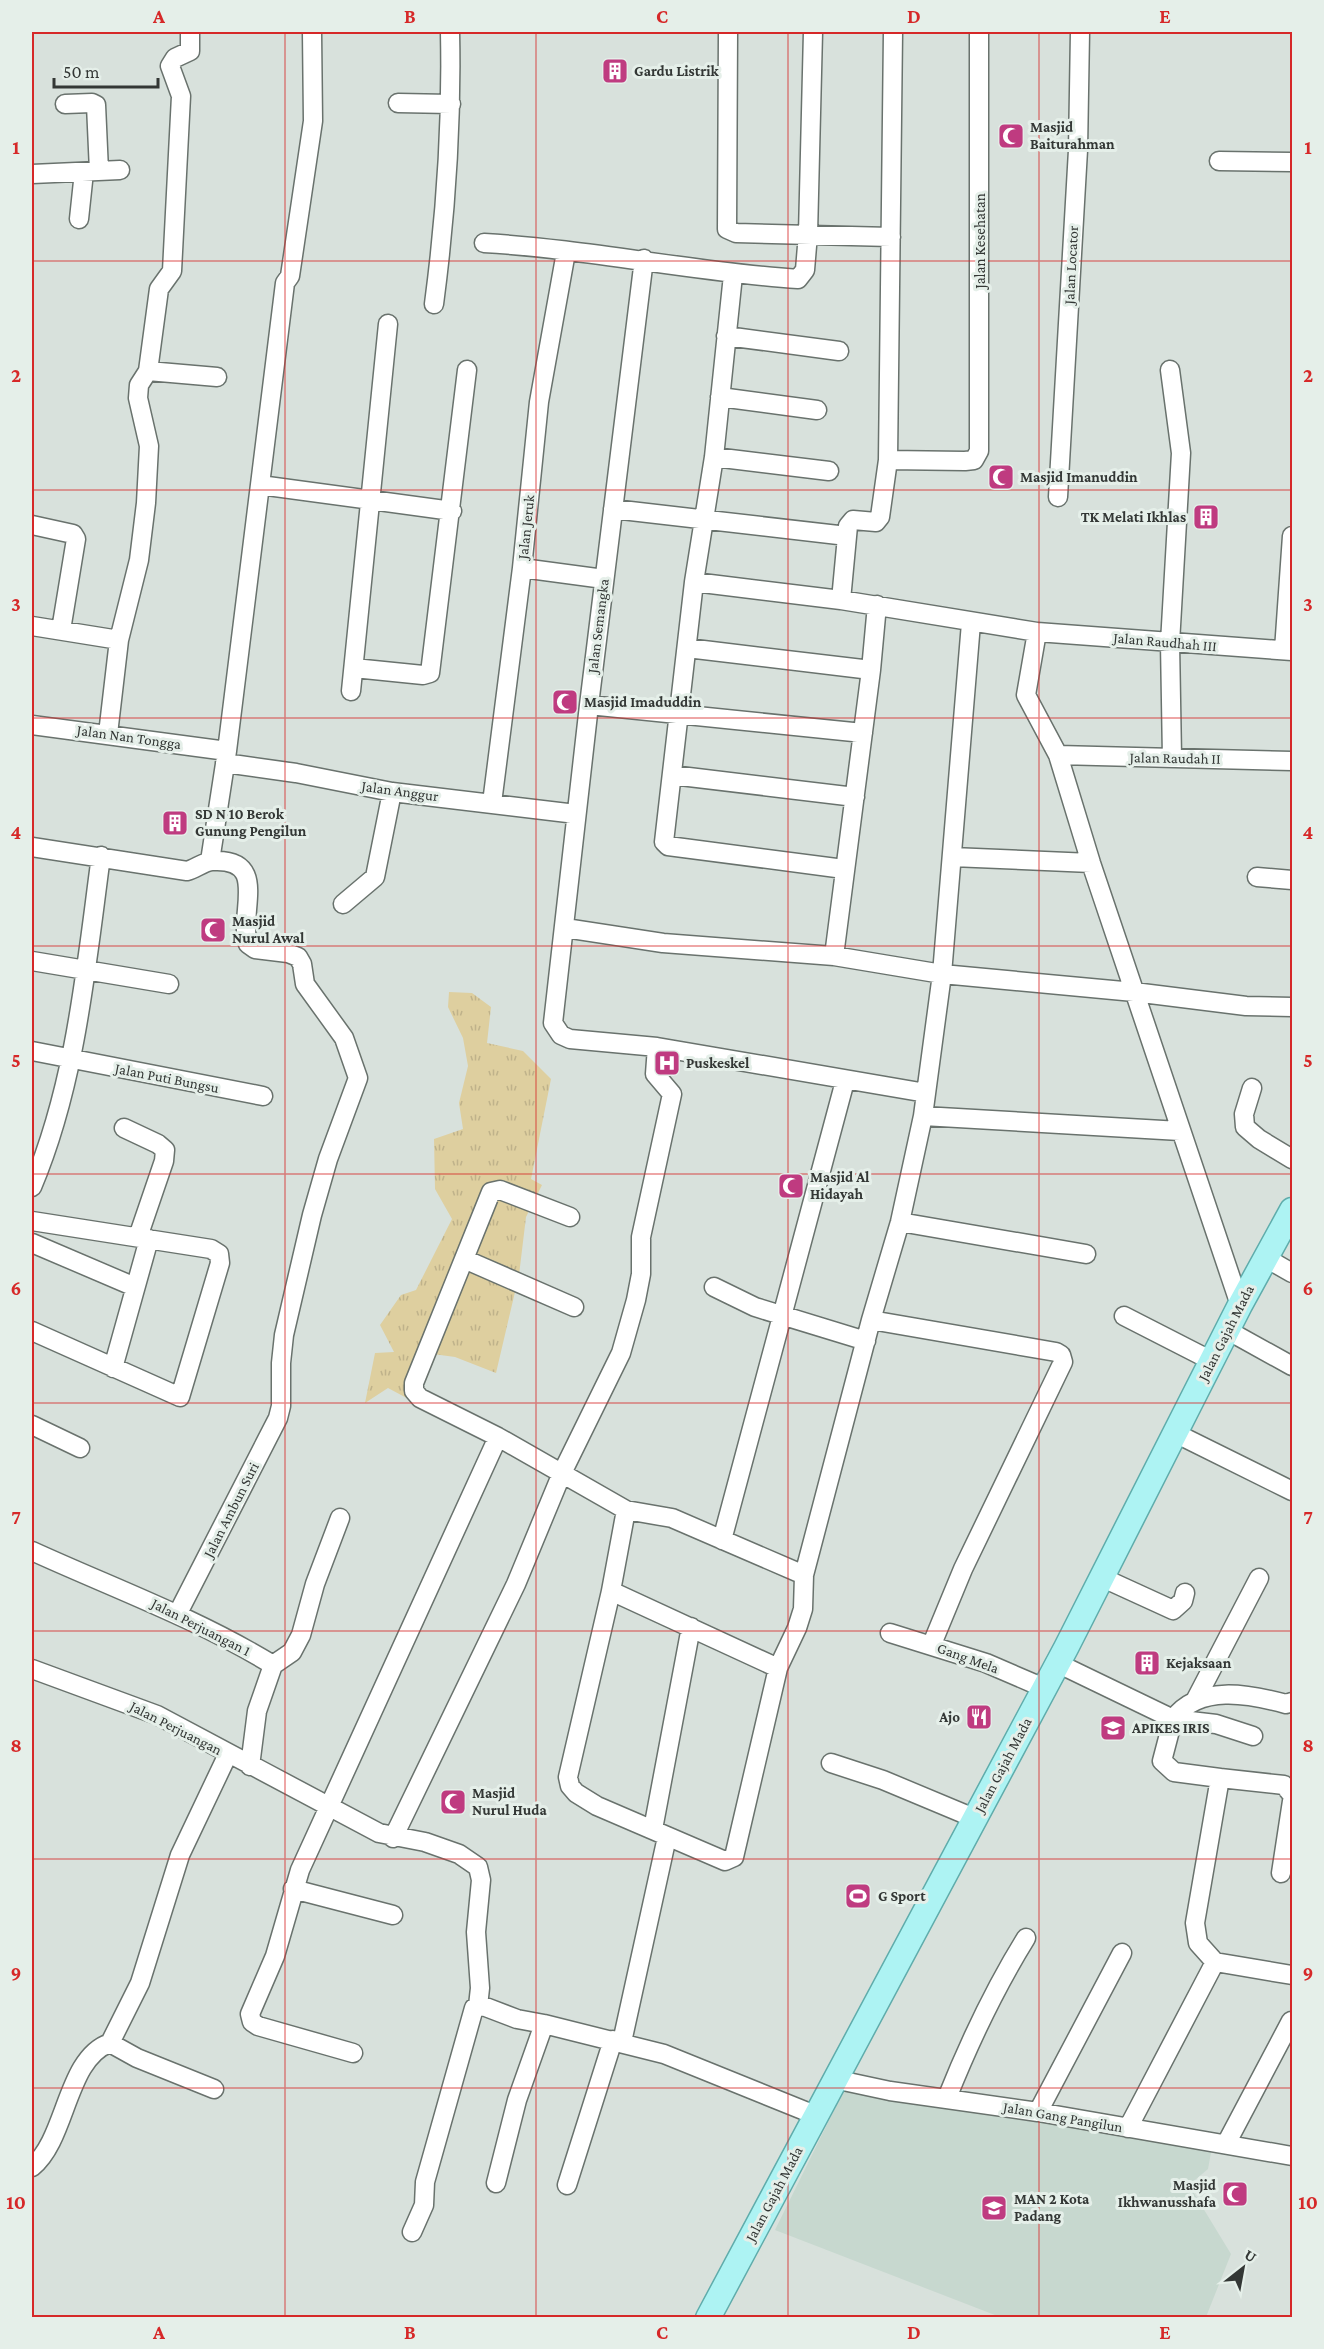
<svg xmlns="http://www.w3.org/2000/svg" width="1324" height="2349" font-family="'Crimson Pro',serif">
	<defs>
		<pattern id="grass-tufts" width="24" height="20" patternUnits="userSpaceOnUse" patternTransform="scale(1.5)"><rect width="24" height="20" fill="#decf9f"/><path d="M3 7l-1-3M5 7V3M7 7l1-3M15 17l-1-3M17 17v-4M19 17l1-3" fill="none" stroke="#bfb28a"/></pattern>
	</defs>
	<rect width="100%" height="100%" fill="#d8e1dc"/>
	<path fill="#c7d8cf" d="M844 2090 1212 2147 1208 2169 1189 2185 1231 2254 1206 2317H1000L775 2230Z"/>
	<path fill="url(#grass-tufts)" d="M449 992 472 993 491 1007 487 1043 523 1051 551 1079 531 1179 542 1185 526 1217 519 1275 496 1373 455 1357 433 1354 416 1403 388 1388 365 1403 375 1353 394 1352 380 1325 401 1295 416 1290 452 1219 435 1189 434 1139 463 1129 459 1103 468 1066 463 1038 448 1007Z"/>
	<g fill="none" stroke-linecap="round" stroke-linejoin="round">
		<defs>
			<path id="minor" d="M728 32 727 229 736 233 891 237
				M398 103 451 104
				M65 104 92 103 96 105 99 171
				M1219 161 1292 162
				M32 174 120 170
				M79 219 84 172
				M484 243C589 249 693 272 798 279L805 270 808 234 813 32
				M644 259 589 705 553 1023 561 1035 570 1039 657 1047 926 1093
				M733 275 714 457 694 582 664 842 668 846 844 869
				M434 304C446 213 452 123 450 32
				M726 336 839 351
				M1170 370 1181 453 1170 643 1172 758
				M148 371 217 377
				M720 397 817 410
				M714 457 829 471
				M888 460 965 461 974 460 979 451V32
				M260 485 452 511
				M1058 497 1078 150 1080 32
				M613 509 847 536
				M32 525 73 534 76 539 61 630
				M522 568 604 579
				M694 582 841 600 1037 632 1292 651
				M841 600 848 526 853 520 876 522 880 517 888 460 893 32
				M32 626 119 640
				M1037 632 1026 695 1058 755 1091 863 1240 1305
				M687 648 871 670
				M1284 650 1292 536
				M354 668 423 675 430 673 467 370
				M351 691 388 324
				M589 705 863 733
				M32 725 227 751
				M108 734 119 640 139 560 146 503 149 446 138 398 139 385 148 371 159 289 172 271 181 96 170 66 175 58 190 51V32
				M1058 755 1292 761
				M225 763 296 773 392 792 576 814
				M672 775 855 797
				M492 803 522 568 539 402 566 252
				M32 847 187 871C195 869 205 861 213 861 270 858 238 913 248 944L255 949 288 953 298 957 302 964 305 984 344 1038 358 1078 328 1159 312 1215 284 1335 281 1363V1406L278 1418 178 1613
				M952 857 1091 863
				M210 861 227 751 285 283 290 276 313 121 312 32
				M1257 877 1292 880
				M343 904 375 877 392 792
				M565 928 663 943 834 956 942 974 1134 992 1246 1006 1292 1007
				M834 956 871 670 877 605
				M32 961 169 984
				M32 1051 263 1096
				M1252 1088 1244 1114 1245 1127 1259 1139 1292 1159
				M923 1116 1180 1131
				M124 1128 158 1144 165 1150 164 1161 138 1237
				M32 1187C76 1083 86 967 101 856
				M570 1217 500 1190 491 1192 414 1383V1391L420 1398 498 1437 626 1510 672 1518 804 1575 803 1609 797 1628 778 1668 734 1857 725 1861 597 1806 576 1793 570 1786 568 1777 611 1591 626 1510
				M32 1221 211 1249 219 1254 220 1263 180 1397 32 1331
				M900 1222 1086 1254
				M32 1243 135 1287
				M1266 1258 1292 1273
				M464 1259 574 1307
				M714 1287 755 1307 866 1341
				M1124 1316 1212 1361
				M871 1320 1056 1352 1061 1355 1063 1362 963 1569 932 1644
				M1227 1330 1292 1366
				M113 1368 149 1239
				M32 1425 80 1448
				M1175 1433 1292 1491
				M722 1540 845 1081
				M32 1551C113 1588 196 1618 273 1665L257 1711 250 1766
				M804 1575 871 1320 900 1222 923 1116 942 974 971 623
				M1103 1578 1173 1610 1183 1601 1185 1593
				M611 1591 778 1668
				M890 1633 986 1663 1044 1688
				M1057 1663 1173 1719C1199 1684 1249 1694 1286 1704L1292 1702
				M273 1665 292 1652 301 1635 315 1584 340 1518
				M32 1669 157 1715 379 1833 425 1842 459 1854 478 1867 481 1880 476 1932 480 1988 478 2006
				M1196 1699 1259 1578
				M1253 1736 1216 1724 1173 1719 1162 1761 1174 1772 1220 1778 1195 1923 1198 1943 1215 1962 1292 1975
				M831 1763 883 1780 974 1818
				M1220 1778 1284 1785 1292 1795
				M653 1829 691 1627
				M393 1838 516 1584 562 1473 621 1353 636 1300 641 1274V1237L672 1094 655 1074 657 1047
				M1281 1873 1292 1801
				M293 1889 393 1915
				M622 2042 667 1837
				M110 2043 140 1983 180 1855 228 1754
				M353 2053 258 2026 252 2022 250 2014 275 1956 300 1870 498 1437
				M834 2079 890 2091 1038 2112 1292 2156
				M947 2098C969 2043 995 1988 1026 1938
				M1038 2112 1122 1953
				M1128 2128 1215 1962
				M1226 2144 1291 2021
				M32 2167C67 2139 66 2058 110 2043L137 2058 214 2089
				M496 2183 517 2100 544 2024 664 2054 815 2115
				M567 2185 613 2040
				M412 2232 424 2205 425 2182 474 2008 483 2006 517 2019 544 2024"/>
			<path id="major" d="M708 2318 1066 1648 1240 1305 1292 1210"/>
		</defs>
		<use href="#minor" stroke="#69726d" stroke-width="21"/>
		<use href="#major" stroke="#5facab" stroke-width="27"/>
		<use href="#minor" stroke="#fff" stroke-width="18"/>
		<use href="#major" stroke="#adf3f3" stroke-width="24"/>
	</g>
	<path fill="none" stroke="#d62828" stroke-width="1.5" stroke-opacity="0.55" d="M285 32V2318M536 32V2318M788 32V2318M1039 32V2318M32 261H1292M32 490H1292M32 718H1292M32 946H1292M32 1174H1292M32 1403H1292M32 1631H1292M32 1859H1292M32 2088H1292"/>
	<defs>
		<symbol id="building-square" viewBox="-11 -11 22 22"><rect x="-9" y="-9" width="18" height="18" rx="4" fill="#bf3b80" stroke="#e5efe9"/><path d="M-4-6H4V6H1V3H-1V6H-4ZM-2.5-4.3h1.7v1.8h-1.7ZM.8-4.3h1.7v1.8H.8ZM-2.5-1h1.7V.8h-1.7ZM.8-1h1.7V.8H.8Z" fill="#fff"/></symbol>
		<symbol id="mosque-square" viewBox="-11 -11 22 22"><rect x="-9" y="-9" width="18" height="18" rx="4" fill="#bf3b80" stroke="#e5efe9"/><path d="M3.5-4.9A6 6 0 1 0 3.5 4.9A5 5 0 1 1 3.5-4.9Z" fill="#fff"/></symbol>
		<symbol id="hospital-square" viewBox="-11 -11 22 22"><rect x="-9" y="-9" width="18" height="18" rx="4" fill="#bf3b80" stroke="#e5efe9"/><path d="M-5-5h3v3.5h4V-5h3V5h-3V1.5h-4V5h-3Z" fill="#fff"/></symbol>
		<symbol id="restaurant-square" viewBox="-11 -11 22 22"><rect x="-9" y="-9" width="18" height="18" rx="4" fill="#bf3b80" stroke="#e5efe9"/><path d="M-5-6h1v4h1v-4h1v4h1v-4h1v5L-1.5 .5V6h-2V.5L-5-1ZM5-6V6H3V1.5H1.5Q1.5-4 5-6Z" fill="#fff"/></symbol>
		<symbol id="university-square" viewBox="-11 -11 22 22"><rect x="-9" y="-9" width="18" height="18" rx="4" fill="#bf3b80" stroke="#e5efe9"/><path d="M0-5L7-2L0 1L-7-2ZM-4 1L0 2.5L4 1V4Q0 6-4 4Z" fill="#fff"/></symbol>
		<symbol id="stadium-square" viewBox="-11 -11 22 22"><rect x="-9" y="-9" width="18" height="18" rx="4" fill="#bf3b80" stroke="#e5efe9"/><path d="M0-5a6.5 5 0 1 0 0 10a6.5 5 0 1 0 0-10ZM-3.5-1.8h7v3.6h-7Z" fill="#fff"/></symbol>
		<symbol id="school-square" viewBox="-11 -11 22 22"><rect x="-9" y="-9" width="18" height="18" rx="4" fill="#bf3b80" stroke="#e5efe9"/><path d="M0-5L7-2L0 1L-7-2ZM-4 1L0 2.5L4 1V4Q0 6-4 4Z" fill="#fff"/></symbol>
	</defs>
	<g fill-rule="evenodd">
		<use href="#building-square" x="600" y="56" width="30" height="30"/>
		<use href="#mosque-square" x="996" y="121" width="30" height="30"/>
		<use href="#mosque-square" x="986" y="462" width="30" height="30"/>
		<use href="#building-square" x="1191" y="502" width="30" height="30"/>
		<use href="#mosque-square" x="550" y="687" width="30" height="30"/>
		<use href="#building-square" x="160" y="808" width="30" height="30"/>
		<use href="#mosque-square" x="198" y="915" width="30" height="30"/>
		<use href="#hospital-square" x="652" y="1048" width="30" height="30"/>
		<use href="#mosque-square" x="776" y="1171" width="30" height="30"/>
		<use href="#building-square" x="1132" y="1648" width="30" height="30"/>
		<use href="#restaurant-square" x="964" y="1702" width="30" height="30"/>
		<use href="#university-square" x="1098" y="1713" width="30" height="30"/>
		<use href="#mosque-square" x="438" y="1787" width="30" height="30"/>
		<use href="#stadium-square" x="843" y="1881" width="30" height="30"/>
		<use href="#mosque-square" x="1220" y="2179" width="30" height="30"/>
		<use href="#school-square" x="979" y="2193" width="30" height="30"/>
	</g>
	<g text-anchor="middle" stroke-width="6" stroke-linejoin="round" paint-order="stroke">
		<g font-size="15" font-weight="bold" fill="#333735" stroke="#e5efe9" text-anchor="start">
			<text x="634" y="76">Gardu Listrik</text>
			<text x="1030" y="132">Masjid<tspan x="1030" dy="17">Baiturahman</tspan></text>
			<text x="1020" y="482">Masjid Imanuddin</text>
			<text x="1186" y="522" text-anchor="end">TK Melati Ikhlas</text>
			<text x="584" y="707">Masjid Imaduddin</text>
			<text x="195" y="819">SD N 10 Berok<tspan x="195" dy="17">Gunung Pengilun</tspan></text>
			<text x="232" y="926">Masjid<tspan x="232" dy="17">Nurul Awal</tspan></text>
			<text x="686" y="1068">Puskeskel</text>
			<text x="810" y="1182">Masjid Al<tspan x="810" dy="17">Hidayah</tspan></text>
			<text x="1166" y="1668">Kejaksaan</text>
			<text x="960" y="1722" text-anchor="end">Ajo</text>
			<text x="1132" y="1733">APIKES IRIS</text>
			<text x="472" y="1798">Masjid<tspan x="472" dy="17">Nurul Huda</tspan></text>
			<text x="878" y="1901">G Sport</text>
			<text x="1216" y="2190" text-anchor="end">Masjid<tspan x="1216" dy="17">Ikhwanusshafa</tspan></text>
			<text x="1014" y="2204">MAN 2 Kota<tspan x="1014" dy="17">Padang</tspan></text>
		</g>
		<g font-size="15" fill="#333735" stroke="#e5efe9">
			<text transform="translate(980 241) rotate(-90)" y="5">Jalan Kesehatan</text>
			<text transform="translate(1071 265) rotate(-87)" y="5">Jalan Locator</text>
			<text transform="translate(526 527) rotate(-84)" y="5">Jalan Jeruk</text>
			<text transform="translate(598 626) rotate(-83)" y="5">Jalan Semangka</text>
			<text transform="translate(1165 642) rotate(5)" y="5">Jalan Raudhah III</text>
			<text transform="translate(129 737) rotate(8)" y="5">Jalan Nan Tongga</text>
			<text transform="translate(1175 758) rotate(1)" y="5">Jalan Raudah II</text>
			<text transform="translate(400 791) rotate(8)" y="5">Jalan Anggur</text>
			<text transform="translate(167 1078) rotate(11)" y="5">Jalan Puti Bungsu</text>
			<text transform="translate(1226 1333) rotate(-63)" y="5">Jalan Gajah Mada</text>
			<text transform="translate(231 1510) rotate(-63)" y="5">Jalan Ambun Suri</text>
			<text transform="translate(201 1627) rotate(27)" y="5">Jalan Perjuangan 1</text>
			<text transform="translate(968 1658) rotate(20)" y="5">Gang Mela</text>
			<text transform="translate(176 1728) rotate(27)" y="5">Jalan Perjuangan</text>
			<text transform="translate(1003 1765) rotate(-62)" y="5">Jalan Gajah Mada</text>
			<text transform="translate(1063 2117) rotate(10)" y="5">Jalan Gang Pangilun</text>
			<text transform="translate(774 2194) rotate(-62)" y="5">Jalan Gajah Mada</text>
		</g>
	</g>
	<rect width="1324" height="2349" fill="none" stroke="#e5efe9" stroke-width="66"/>
	<g transform="translate(1243 2268) rotate(31)" stroke="#e5efe9" stroke-width="4.5" paint-order="stroke">
	<path d="M0-4.5L10 22L0 15L-10 22Z" fill="#333735"/>
	<text y="-9" font-size="16" font-weight="bold" text-anchor="middle" fill="#333735">U</text>
	</g>
	<path d="M54 78v9h104v-9" fill="none" stroke="#333735" stroke-width="3"/>
	<text x="63" y="78" font-size="18" fill="#333735" stroke="#e5efe9" stroke-width="4.5" paint-order="stroke">50 m</text>
	<rect x="33" y="33" width="1258" height="2283" fill="none" stroke="#d62828" stroke-width="2"/>
	<g font-size="20" text-anchor="middle" font-weight="bold" fill="#d62828">
		<text x="159" y="23">A</text>
		<text x="410" y="23">B</text>
		<text x="662" y="23">C</text>
		<text x="914" y="23">D</text>
		<text x="1165" y="23">E</text>
		<text x="16" y="154">1</text>
		<text x="1308" y="154">1</text>
		<text x="16" y="382">2</text>
		<text x="1308" y="382">2</text>
		<text x="16" y="611">3</text>
		<text x="1308" y="611">3</text>
		<text x="16" y="839">4</text>
		<text x="1308" y="839">4</text>
		<text x="16" y="1067">5</text>
		<text x="1308" y="1067">5</text>
		<text x="16" y="1295">6</text>
		<text x="1308" y="1295">6</text>
		<text x="16" y="1524">7</text>
		<text x="1308" y="1524">7</text>
		<text x="16" y="1752">8</text>
		<text x="1308" y="1752">8</text>
		<text x="16" y="1980">9</text>
		<text x="1308" y="1980">9</text>
		<text x="16" y="2209">10</text>
		<text x="1308" y="2209">10</text>
		<text x="159" y="2339">A</text>
		<text x="410" y="2339">B</text>
		<text x="662" y="2339">C</text>
		<text x="914" y="2339">D</text>
		<text x="1165" y="2339">E</text>
	</g>
</svg>
